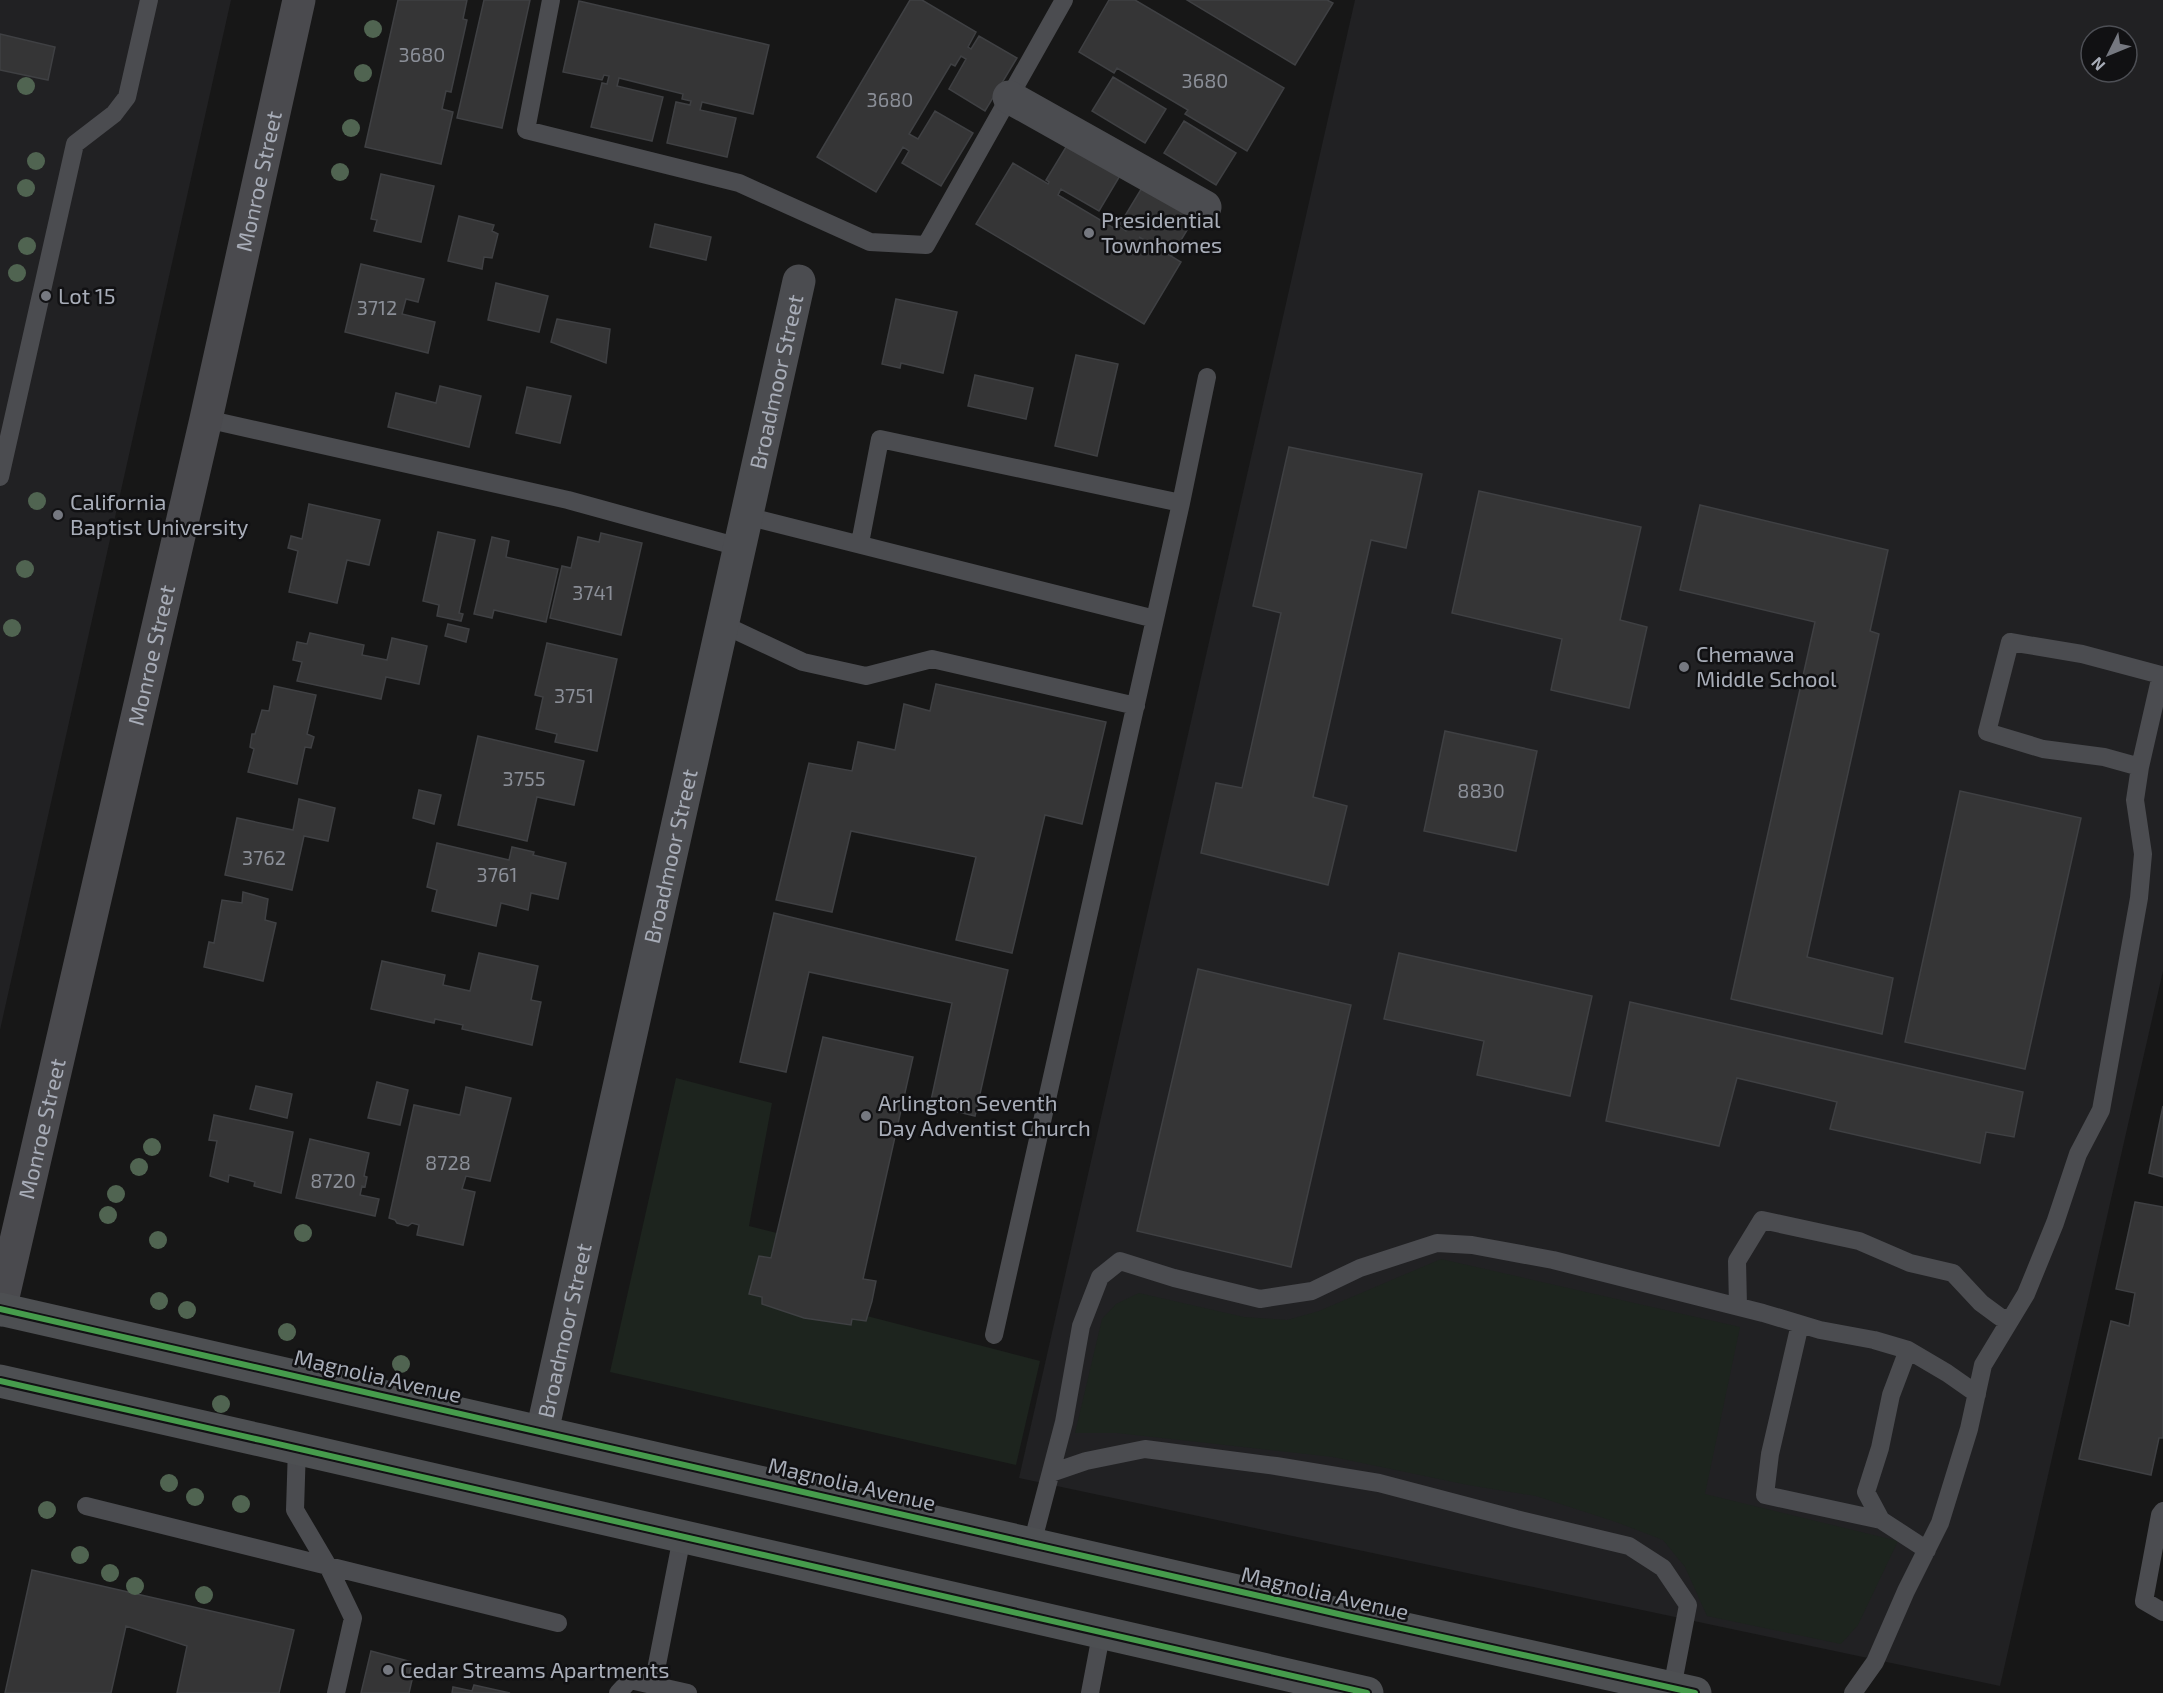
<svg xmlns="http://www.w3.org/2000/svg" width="2163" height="1693" font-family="'Exo 2',sans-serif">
	<rect width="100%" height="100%" fill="#171717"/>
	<path fill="#212123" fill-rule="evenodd" d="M0 0H231L0 1030Z
		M1355 0H2163V971L2000 1686 1019 1478ZM2091 36H2127V72H2091Z"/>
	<path fill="#1d241e" d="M676 1078 772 1103 749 1226 777 1233 771 1258 759 1257 762 1304 804 1318 851 1324 852 1319 866 1321 867 1316 1040 1361 1016 1465 610 1372Z
		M1441 1259 1740 1327 1705 1494 1898 1541 1858 1625 1841 1644 1707 1616 1685 1567 1663 1540 1616 1522 1536 1496 1468 1485 1333 1457 1117 1433H1075L1102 1319 1116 1304 1139 1293 1244 1317 1287 1320 1319 1311Z"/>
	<path fill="#353536" stroke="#3f4043" stroke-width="1.5" d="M398 0H467L463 19 467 20 451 92 446 91 442 109 453 112 441 164 365 147Z
		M484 0H530L502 128 457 118Z
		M910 0H922L976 32 968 47 971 49 979 36 1017 58 985 111 949 89 966 59 961 56 955 66 951 64 909 134 918 139 935 111 973 133 941 186 902 163 909 151 903 147 876 192 817 157Z
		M1109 0H1135L1284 88 1247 151 1185 114 1188 110 1117 68 1114 73 1079 52Z
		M1187 0H1327L1333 3 1295 65Z
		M579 1 769 45 753 114 702 102 700 110 736 118 727 157 667 143 676 102 690 105 691 101 682 99 683 94 619 78 617 86 663 97 652 141 591 127 602 83 607 84 609 76 604 75 602 80 563 72Z
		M0 34 55 47 48 80 0 70Z
		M1113 77 1166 109 1145 143 1092 111Z
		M1184 121 1236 153 1216 185 1164 153Z
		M1069 142 1121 174 1099 211 1061 189 1058 195 1117 230 1119 226 1126 231 1128 229 1120 224 1143 186 1195 217 1172 255 1139 237 1181 262 1144 324 976 224 1013 163 1048 184 1049 182 1046 180Z
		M381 174 434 186 421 242 374 231 377 220 371 219Z
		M459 216 494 225 492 231 498 234 492 258 484 257 482 269 448 261Z
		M655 224 711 237 706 260 650 247Z
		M361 264 424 279 418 302 406 299 402 314 435 322 428 353 345 332Z
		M496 283 548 296 539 332 488 320Z
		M896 299 957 312 943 373 901 363 900 368 882 364Z
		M557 319 610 329 606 363 551 342Z
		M1076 355 1118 364 1097 456 1055 446Z
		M975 375 1033 388 1026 419 968 406Z
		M440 386 481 396 469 447 388 427 396 393 436 403Z
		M527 387 571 396 560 443 516 433Z
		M1289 447 1422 474 1406 548 1371 540 1313 797 1347 806 1328 885 1201 853 1216 783 1242 788 1281 613 1253 606Z
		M1479 491 1641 527 1620 620 1647 627 1629 708 1551 690 1562 639 1452 613Z
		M309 504 380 520 369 565 347 560 337 603 289 592 298 551 288 548 291 536 302 539Z
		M1700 505 1888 550 1870 631 1879 634 1807 957 1893 978 1882 1034 1731 999 1815 622 1680 590Z
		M438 532 475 540 459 613 463 614 461 621 437 616 439 605 423 601Z
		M601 533 642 543 621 635 550 618 562 566 571 568 578 537 599 542Z
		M492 537 509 541 506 557 558 569 546 622 494 610 492 618 474 614Z
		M448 624 469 629 466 642 445 636Z
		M310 633 364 645 362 655 387 660 392 638 427 646 419 684 386 677 381 699 297 681 302 662 293 660 297 642 307 644Z
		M547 643 617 659 597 751 555 742 557 734 536 729 543 697 535 695Z
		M936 684 1106 722 1082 824 1045 815 1012 953 956 940 976 857 851 831 832 912 776 900 809 763 852 771 858 742 895 750 904 704 930 711Z
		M274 686 316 695 307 734 314 737 311 748 305 747 297 784 248 772 254 749 250 747 252 734H255L262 710 269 711Z
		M1445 731 1537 751 1516 851 1424 831Z
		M478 736 584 761 574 805 537 797 527 841 458 825Z
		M419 790 441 795 434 824 413 818Z
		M1960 791 2081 818 2025 1069 1905 1042Z
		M299 799 335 808 328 841 304 836 292 890 225 875 237 818 293 830Z
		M437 843 509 860 512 847 534 852 533 855 566 863 558 899 531 893 528 910 501 903 496 926 432 911 437 890 427 887Z
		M243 892 268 899 265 920 276 923 263 981 204 967 209 942 214 943 222 900 242 903Z
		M774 913 1008 970 975 1116 930 1105 952 1003 809 972 786 1072 740 1062Z
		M479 953 538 966 531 1000 541 1002 532 1045 462 1029 463 1025 435 1019 434 1023 371 1009 382 961 445 975 443 985 470 991Z
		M1399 953 1592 996 1570 1096 1477 1075 1484 1041 1384 1019Z
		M1198 969 1351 1005 1291 1267 1137 1231Z
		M1630 1002 2023 1092 2014 1137 1986 1132 1980 1163 1830 1129 1837 1102 1737 1078 1719 1146 1606 1121Z
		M823 1037 913 1057 863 1279 876 1281 872 1301 866 1321 852 1319 851 1325 804 1318 762 1304V1297L749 1294 759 1256 771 1258Z
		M377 1082 408 1090 400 1125 368 1118Z
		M256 1086 292 1094 287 1118 250 1109Z
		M466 1087 511 1098 490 1181 466 1176 462 1189 475 1192 463 1245 417 1235 419 1225 412 1223 408 1226 397 1223 395 1220 389 1218 414 1105 460 1115Z
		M2163 1106V1177L2149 1173Z
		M214 1115 293 1132 281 1193 254 1186 255 1182 229 1175 228 1182 210 1176 217 1141 209 1140Z
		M310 1139 369 1153 364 1176 367 1177 365 1187 362 1186 360 1195 379 1199 375 1216 296 1198Z
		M2135 1202 2163 1207V1438H2159L2151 1475 2079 1459 2111 1321 2129 1326 2135 1293 2116 1289Z
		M32 1570 294 1630 279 1693H177L187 1646 126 1626 111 1693H5Z
		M371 1651 412 1662 408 1679 412 1680 409 1693H361Z
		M474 1685 510 1693H452L453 1687 472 1691Z"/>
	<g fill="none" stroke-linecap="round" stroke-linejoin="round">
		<path stroke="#4b4c50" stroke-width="18" d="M551 0 526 130 739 183 870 242 926 245 1064 0
			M206 419 568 500 739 547
			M0 477 75 144 114 114 127 97 149 0
			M1181 503 1207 377
			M746 516 1155 619 994 1335
			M860 543 880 439 1181 503 1155 619
			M722 624 803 662 866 676 932 659 1136 706
			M1738 1306 1737 1261 1762 1220 1859 1241 1910 1263 1953 1273 1981 1303 2000 1317 2011 1319
			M1800 1324 1770 1454 1765 1495 1881 1520 1927 1550
			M297 1447 295 1510 328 1566 353 1618 336 1693
			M1051 1473 1086 1461 1145 1449 1276 1466 1379 1483 1516 1519 1629 1546 1663 1568 1688 1605 1672 1688
			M86 1506 558 1623
			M2163 1511 2160 1515 2144 1601 2163 1612
			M1881 1520 1866 1492 1880 1448 1891 1395 1908 1350
			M1032 1544 1064 1422 1081 1326 1100 1277 1120 1261 1174 1278 1260 1299 1312 1291 1360 1268 1437 1243 1472 1245 1553 1260 1763 1313 1820 1330 1874 1340 1908 1350 1947 1373 1977 1394
			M653 1685 682 1537
			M618 1693 630 1680 688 1693
			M1090 1693 1101 1635
			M1853 1693 1875 1662 1906 1591 1940 1523 1969 1429 1983 1365 2026 1294 2055 1223 2078 1154 2101 1110 2139 898 2143 854 2135 800 2140 767 2161 675 2082 654 2010 642 1987 732 2043 749 2104 757 2140 767"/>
		<g stroke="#4b4c50" stroke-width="33">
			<path d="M1009 97 1205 207"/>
			<path id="s1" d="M542 1432 799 281"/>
		</g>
		<path stroke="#4a4a4e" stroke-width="33" id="s2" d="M0 1310 206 419 299 0"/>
		<path stroke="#4d4f52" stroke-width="33" d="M0 1309 1347 1616 1695 1693
			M0 1381C456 1483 910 1593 1367 1693"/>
		<defs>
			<path id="cycleway" d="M0 1309 1347 1616 1695 1693
				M0 1381C456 1483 910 1593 1367 1693"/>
		</defs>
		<use href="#cycleway" stroke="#111113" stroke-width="10"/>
		<use href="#cycleway" stroke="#469c4c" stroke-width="6"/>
	</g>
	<g fill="#506451">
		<circle cx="373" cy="29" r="9"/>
		<circle cx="363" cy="73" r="9"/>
		<circle cx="26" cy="86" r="9"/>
		<circle cx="351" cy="128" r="9"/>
		<circle cx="36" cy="161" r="9"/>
		<circle cx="340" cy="172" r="9"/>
		<circle cx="26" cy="188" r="9"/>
		<circle cx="27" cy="246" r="9"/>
		<circle cx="17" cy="273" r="9"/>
		<circle cx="37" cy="501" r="9"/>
		<circle cx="25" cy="569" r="9"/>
		<circle cx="12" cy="628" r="9"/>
		<circle cx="152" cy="1147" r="9"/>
		<circle cx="139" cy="1167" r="9"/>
		<circle cx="116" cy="1194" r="9"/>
		<circle cx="108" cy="1215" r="9"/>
		<circle cx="303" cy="1233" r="9"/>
		<circle cx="158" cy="1240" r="9"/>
		<circle cx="159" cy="1301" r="9"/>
		<circle cx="187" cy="1310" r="9"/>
		<circle cx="287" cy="1332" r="9"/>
		<circle cx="401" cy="1364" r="9"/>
		<circle cx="221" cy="1404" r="9"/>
		<circle cx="169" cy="1483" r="9"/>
		<circle cx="195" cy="1497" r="9"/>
		<circle cx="241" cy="1504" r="9"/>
		<circle cx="47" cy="1510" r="9"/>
		<circle cx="80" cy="1555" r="9"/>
		<circle cx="110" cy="1573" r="9"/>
		<circle cx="135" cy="1586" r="9"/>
		<circle cx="204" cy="1595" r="9"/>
	</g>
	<g fill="#757880" stroke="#111113" stroke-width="2">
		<circle cx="1089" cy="233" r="6"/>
		<circle cx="46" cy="296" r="6"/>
		<circle cx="58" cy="515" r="6"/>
		<circle cx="1684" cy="667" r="6"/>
		<circle cx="866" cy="1116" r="6"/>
		<circle cx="388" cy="1670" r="6"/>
	</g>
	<g text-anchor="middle" stroke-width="5" stroke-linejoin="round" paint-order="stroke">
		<g font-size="20" fill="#8b8f98">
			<text x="422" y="62">3680</text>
			<text x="1205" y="88">3680</text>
			<text x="890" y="107">3680</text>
			<text x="377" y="315">3712</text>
			<text x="593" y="600">3741</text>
			<text x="574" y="703">3751</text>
			<text x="524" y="786">3755</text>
			<text x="1481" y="798">8830</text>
			<text x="264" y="865">3762</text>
			<text x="497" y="882">3761</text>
			<text x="448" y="1170">8728</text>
			<text x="333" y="1188">8720</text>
		</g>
		<g font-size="22" fill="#a8adb8" stroke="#111113">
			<text dy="8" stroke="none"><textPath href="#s2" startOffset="1158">Monroe Street</textPath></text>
			<text dy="8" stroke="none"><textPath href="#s1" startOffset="1076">Broadmoor Street</textPath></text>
			<text dy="8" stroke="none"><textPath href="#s2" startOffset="672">Monroe Street</textPath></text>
			<text dy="8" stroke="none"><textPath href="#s1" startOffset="590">Broadmoor Street</textPath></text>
			<text dy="8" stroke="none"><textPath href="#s2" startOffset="186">Monroe Street</textPath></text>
			<text dy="8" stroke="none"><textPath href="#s1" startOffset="104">Broadmoor Street</textPath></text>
			<text transform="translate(378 1376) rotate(13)" y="8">Magnolia Avenue</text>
			<text transform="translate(852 1484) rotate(13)" y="8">Magnolia Avenue</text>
			<text transform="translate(1325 1593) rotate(13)" y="8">Magnolia Avenue</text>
		</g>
		<g font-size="22" fill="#a8adb8" stroke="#111113" text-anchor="start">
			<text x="1101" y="228">Presidential<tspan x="1101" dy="25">Townhomes</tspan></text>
			<text x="58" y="304">Lot 15</text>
			<text x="70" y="510">California<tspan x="70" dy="25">Baptist University</tspan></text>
			<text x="1696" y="662">Chemawa<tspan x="1696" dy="25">Middle School</tspan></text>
			<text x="878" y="1111">Arlington Seventh<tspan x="878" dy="25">Day Adventist Church</tspan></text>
			<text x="400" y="1678">Cedar Streams Apartments</text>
		</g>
	</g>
	<g transform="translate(2109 54) rotate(227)"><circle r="28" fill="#111113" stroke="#4d4f55" stroke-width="1.5"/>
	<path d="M0-4.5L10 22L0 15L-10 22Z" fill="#757880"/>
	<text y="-9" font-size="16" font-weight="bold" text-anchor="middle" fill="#a8adb8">N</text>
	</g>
</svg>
